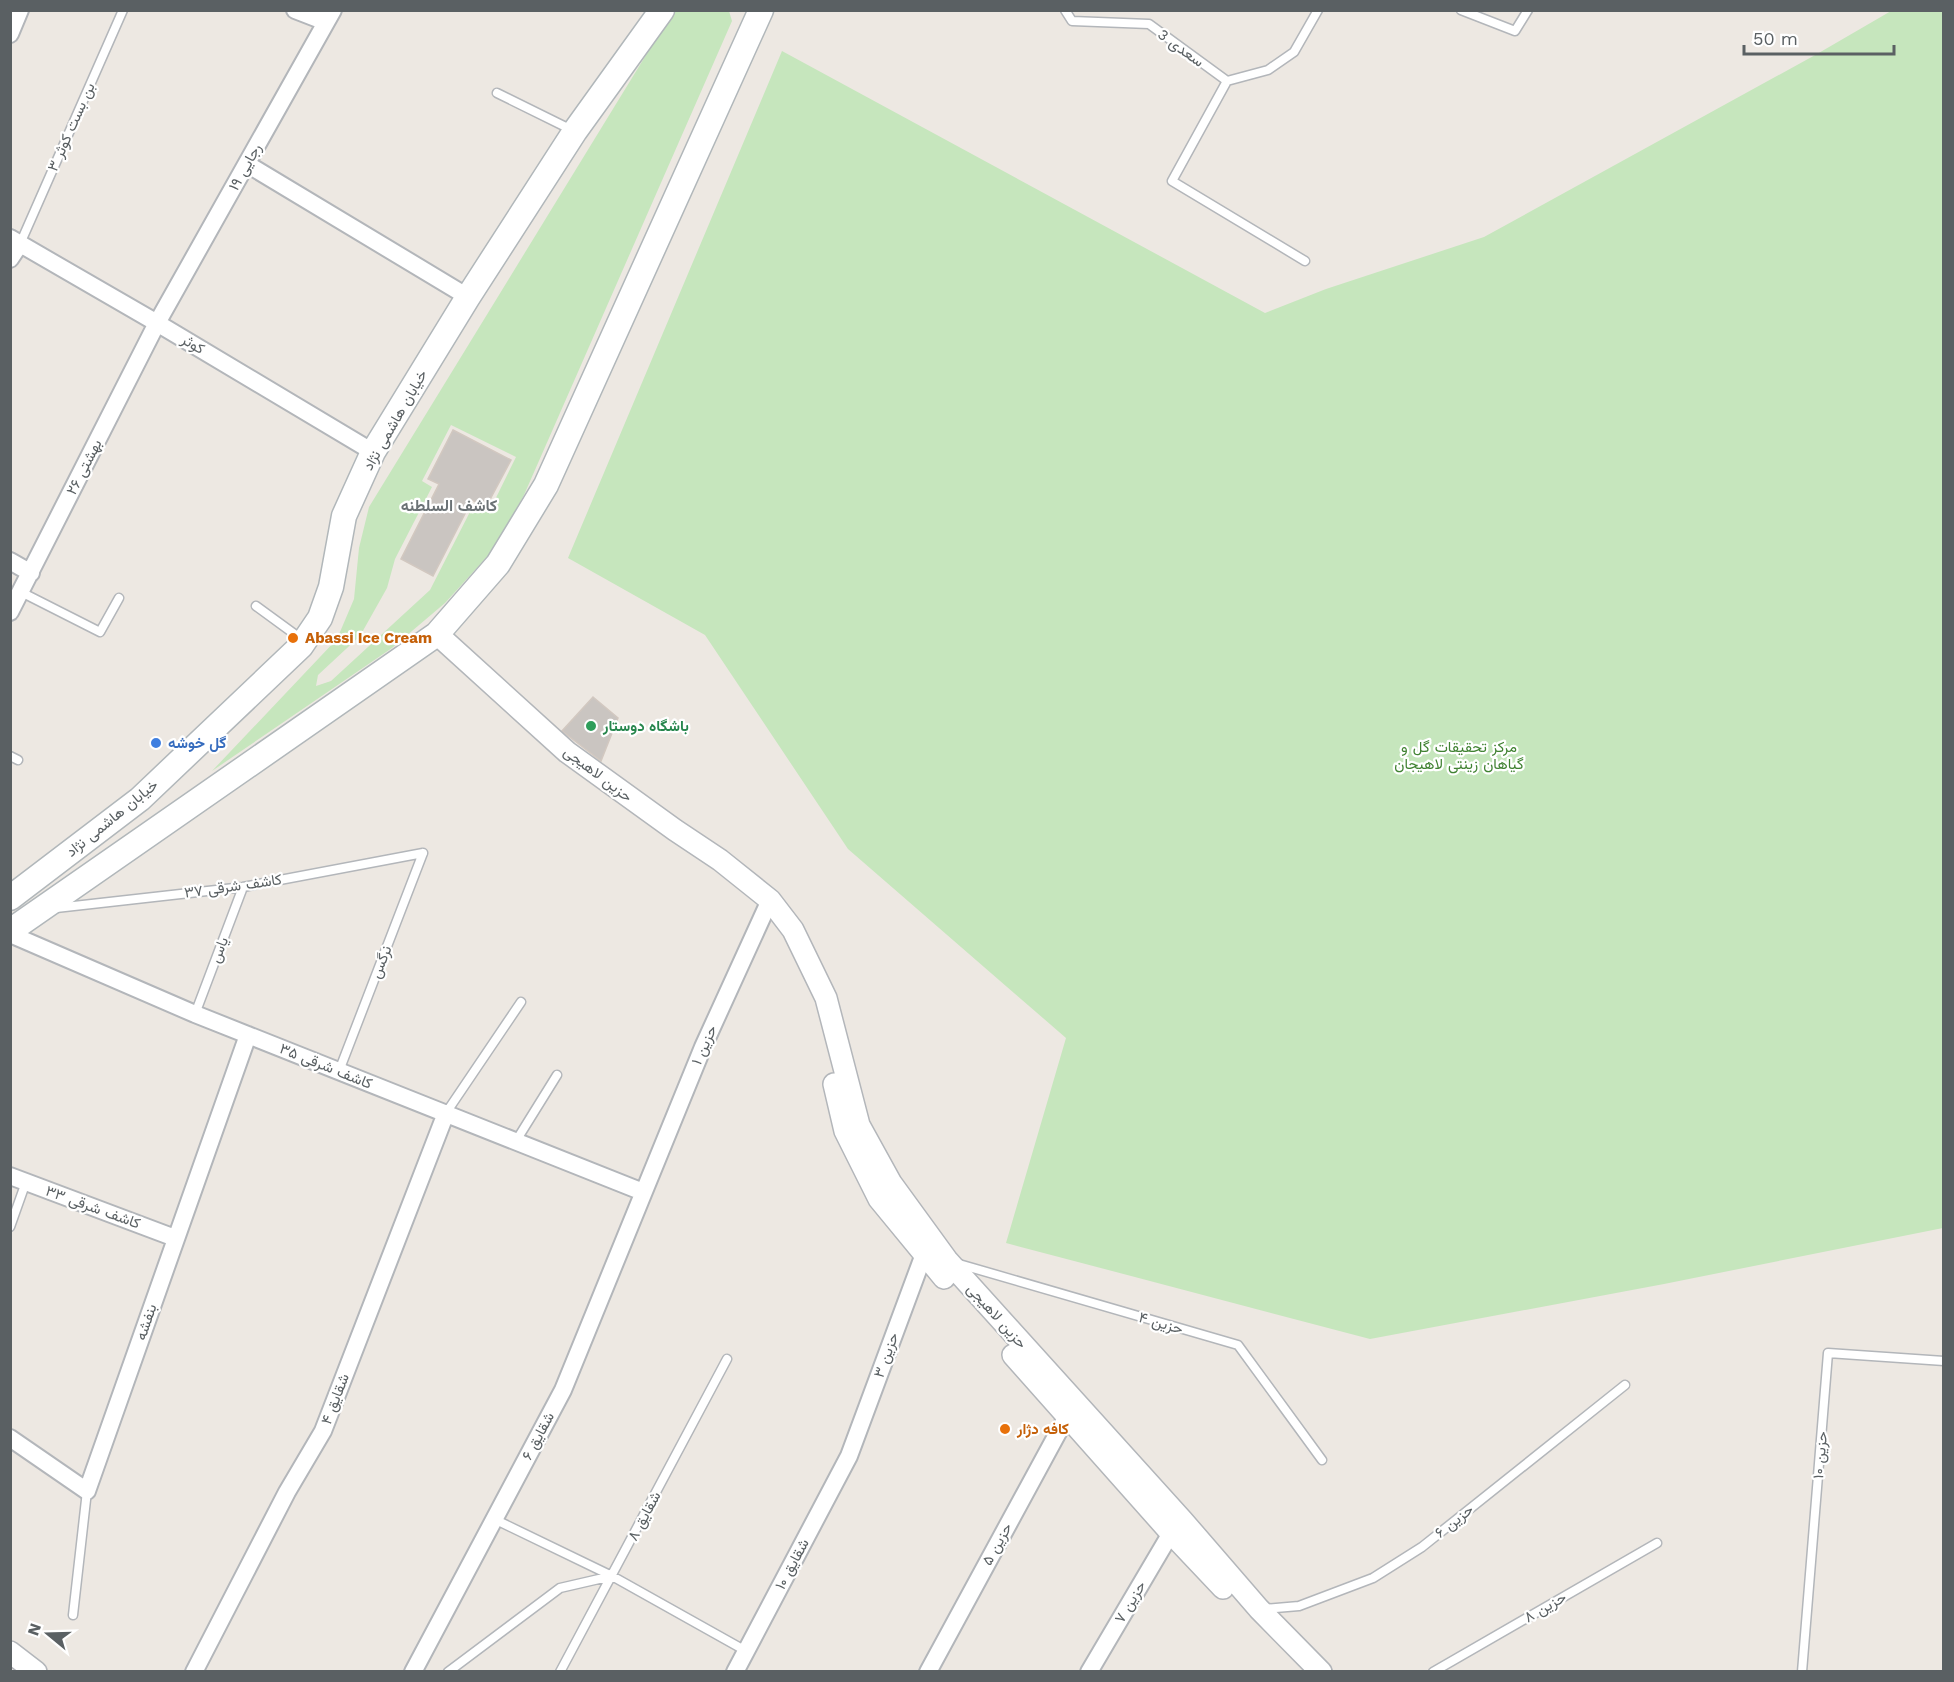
<svg xmlns="http://www.w3.org/2000/svg" width="1954" height="1682" font-family="'Work Sans',Vazirmatn,sans-serif">
	<rect width="100%" height="100%" fill="#ede8e2"/>
	<path fill="#c6e6bd" fill-rule="evenodd" d="M673 11H729L732 21 524 495 495 548 445 603 392 648 212 771 337 639 354 599 359 548 369 507ZM451 425 516 457 489 512 474 504 430 590 331 681 316 686 318 675 360 636 387 588 395 559 432 487 422 481Z
		M1891 11H1944L1943 1228 1664 1284 1370 1339 1006 1243 1066 1038 848 849 705 635 568 558 782 51 1265 313 1326 289 1484 237 1817 54Z"/>
	<path fill="#cac5c1" stroke="#d2c8c0" stroke-width="1.5" d="M453 430 511 460 486 507 472 500 433 576 401 559 439 484 428 479Z
		M593 697 618 718 601 761 562 731Z"/>
	<g fill="none" stroke-linecap="round" stroke-linejoin="round">
		<defs>
			<path id="service" d="M1065 10 1072 21 1149 24 1227 81
				M1461 10 1515 31 1528 10
				M497 93 572 130
				M20 244 123 10
				M1305 261 1172 181 1227 81 1268 70 1294 52 1318 10
				M21 592 100 632 119 598
				M256 606 304 641
				M10 756 18 760
				M56 908 243 887 423 853
				M195 1014 243 887
				M339 1071 423 853
				M446 1113 521 1002
				M516 1141 557 1075
				M10 1227 26 1182
				M959 1264 1238 1345 1322 1460
				M494 1519 612 1576 746 1651
				M1263 1609 1299 1606 1373 1578 1422 1547 1625 1385
				M73 1615 87 1491
				M448 1672 560 1588 612 1576
				M560 1672 727 1359
				M1433 1672 1657 1543
				M1802 1672 1828 1353 1944 1361"/>
			<path id="minor" d="M295 10 326 22
				M10 34 20 10
				M247 164 468 297
				M10 238 157 323 373 452
				M10 259 20 244
				M10 561 31 573
				M10 612 157 323 333 10
				M10 934 195 1014 643 1192
				M10 1176 175 1238
				M10 1438 87 1491 248 1035
				M194 1672 287 1492 323 1431 446 1113
				M413 1672 563 1390 703 1047 770 900
				M735 1672 849 1456 924 1254
				M928 1672 1067 1416
				M1089 1672 1171 1533"/>
			<path id="tertiary" d="M437 634 567 752 675 830 720 860 770 900 793 930 826 998 859 1125 891 1183 947 1260 1182 1520 1259 1609 1321 1672
				M834 1084 845 1131 879 1199 944 1278
				M1013 1355 1171 1533 1223 1588
				M10 1652 36 1672"/>
			<path id="secondary" d="M10 898 140 799 301 646 320 618 331 587 344 516 373 452 468 297 575 131 662 10
				M10 931 437 634 498 564 546 485 761 10"/>
		</defs>
		<use href="#service" stroke="#b3b6ba" stroke-width="11"/>
		<use href="#minor" stroke="#b3b6ba" stroke-width="20"/>
		<use href="#tertiary" stroke="#b3b6ba" stroke-width="24"/>
		<use href="#secondary" stroke="#b1b7ba" stroke-width="27"/>
		<use href="#service" stroke="#fff" stroke-width="8"/>
		<use href="#minor" stroke="#fff" stroke-width="16"/>
		<use href="#tertiary" stroke="#fff" stroke-width="21"/>
		<use href="#secondary" stroke="#fff" stroke-width="24"/>
	</g>
	<g fill="#e8710a" stroke="#fff" stroke-width="2">
		<circle cx="293" cy="638" r="6"/>
		<circle cx="1005" cy="1429" r="6"/>
	</g>
	<circle fill="#2e9e5b" stroke="#fff" stroke-width="2" cx="591" cy="726" r="6"/>
	<circle fill="#3f7fe0" stroke="#fff" stroke-width="2" cx="156" cy="743" r="6"/>
	<g text-anchor="middle" stroke-width="4.5" stroke-linejoin="round" paint-order="stroke">
		<g font-size="15" fill="#5a6063" stroke="#fff">
			<text transform="translate(1181 48) rotate(36)" y="5">سعدی 3</text>
			<text transform="translate(71 127) rotate(-66)" y="5">بن بست کوثر ۳</text>
			<text transform="translate(245 167) rotate(-61)" y="5">رجایی ۱۹</text>
			<text transform="translate(193 344) rotate(31)" y="5">کوثر</text>
			<text transform="translate(395 420) rotate(-60)" y="5">خیابان هاشمی نژاد</text>
			<text transform="translate(84 467) rotate(-63)" y="5">بهشتی ۲۶</text>
			<text transform="translate(598 774) rotate(37)" y="5">حزین لاهیجی</text>
			<text transform="translate(112 818) rotate(-39)" y="5">خیابان هاشمی نژاد</text>
			<text transform="translate(233 886) rotate(-8)" y="5">کاشف شرقی ۳۷</text>
			<text transform="translate(219 950) rotate(-69)" y="5">یاس</text>
			<text transform="translate(381 962) rotate(-69)" y="5">نرگس</text>
			<text transform="translate(704 1045) rotate(-66)" y="5">حزین ۱</text>
			<text transform="translate(326 1066) rotate(22)" y="5">کاشف شرقی ۳۵</text>
			<text transform="translate(93 1207) rotate(20)" y="5">کاشف شرقی ۳۳</text>
			<text transform="translate(997 1316) rotate(48)" y="5">حزین لاهیجی</text>
			<text transform="translate(146 1322) rotate(-71)" y="5">بنفشه</text>
			<text transform="translate(1161 1323) rotate(16)" y="5">حزین ۴</text>
			<text transform="translate(886 1355) rotate(-70)" y="5">حزین ۳</text>
			<text transform="translate(335 1399) rotate(-69)" y="5">شقایق ۴</text>
			<text transform="translate(538 1436) rotate(-62)" y="5">شقایق ۶</text>
			<text transform="translate(1820 1455) rotate(-85)" y="5">حزین ۱۰</text>
			<text transform="translate(644 1516) rotate(-62)" y="5">شقایق ۸</text>
			<text transform="translate(1454 1521) rotate(-38)" y="5">حزین ۶</text>
			<text transform="translate(997 1544) rotate(-61)" y="5">حزین ۵</text>
			<text transform="translate(792 1564) rotate(-62)" y="5">شقایق ۱۰</text>
			<text transform="translate(1130 1602) rotate(-59)" y="5">حزین ۷</text>
			<text transform="translate(1545 1607) rotate(-30)" y="5">حزین ۸</text>
		</g>
		<g font-size="15" font-weight="bold" fill="#c56008" stroke="#fff" text-anchor="start">
			<text x="305" y="643">Abassi Ice Cream</text>
			<text x="1017" y="1434">کافه دژار</text>
		</g>
		<g font-size="15" font-weight="bold" fill="#27864d" stroke="#fff" text-anchor="start">
			<text x="603" y="731">باشگاه دوستار</text>
		</g>
		<g font-size="15" font-weight="bold" fill="#366cbe" stroke="#fff" text-anchor="start">
			<text x="168" y="748">گل خوشه</text>
		</g>
		<g font-size="15" fill="#408232" stroke="#fff">
			<text x="1459" y="752">مرکز تحقیقات گل و<tspan x="1459" dy="17">گیاهان زینتی لاهیجان</tspan></text>
		</g>
		<g font-size="16" font-weight="bold" fill="#6b7275" stroke="#fff">
			<text x="449" y="511">کاشف السلطنه</text>
		</g>
	</g>
	<rect width="1954" height="1682" fill="none" stroke="#5a6063" stroke-width="24"/>
	<g transform="translate(48 1634) rotate(289)" stroke="#ffffff" stroke-width="4.5" paint-order="stroke">
	<path d="M0-4.5L10 22L0 15L-10 22Z" fill="#5a6063"/>
	<text y="-9" font-size="16" font-weight="bold" text-anchor="middle" fill="#5a6063">N</text>
	</g>
	<path d="M1744 45v9h150v-9" fill="none" stroke="#5a6063" stroke-width="3"/>
	<text x="1753" y="45" font-size="18" fill="#5a6063" stroke="#ffffff" stroke-width="4.5" paint-order="stroke">50 m</text>
</svg>
